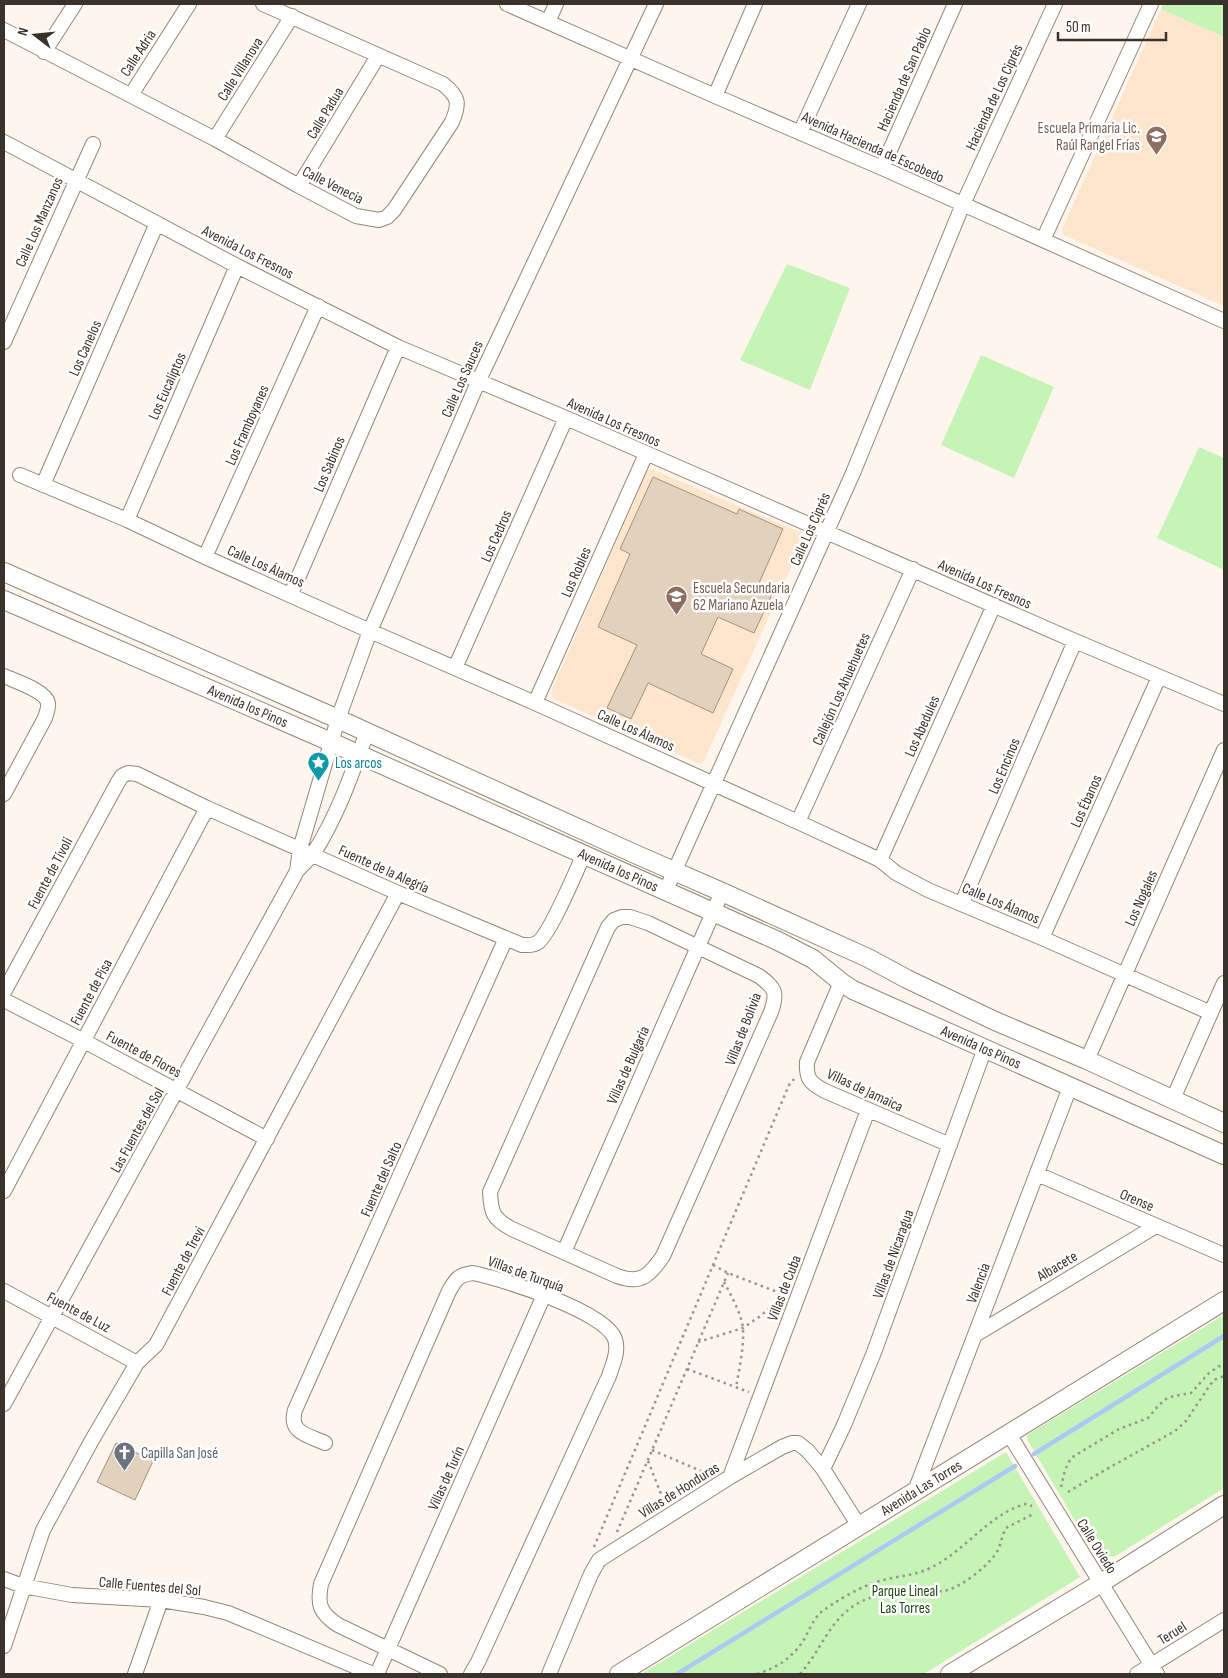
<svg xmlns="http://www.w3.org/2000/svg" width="1228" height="1678" font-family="'Sofia Sans Condensed',sans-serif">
	<rect width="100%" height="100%" fill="#fef6ee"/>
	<path fill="#fee6cc" d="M1161 9 1224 37V306L1064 235 1062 229Z
		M652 469 802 533 804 539 704 761 700 764 552 698 551 692 647 471Z"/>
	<path fill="#c6f4b6" d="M1163 4H1224V37L1161 9Z
		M787 264 850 288 810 390 740 360Z
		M981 355 1054 387 1014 478 941 445Z
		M1199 447 1224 458V570L1157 538Z
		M1224 1315V1488L1114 1557 1111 1556 1103 1560 1097 1558 1028 1441 1027 1435Z
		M1006 1452 1080 1577 924 1674H641Z"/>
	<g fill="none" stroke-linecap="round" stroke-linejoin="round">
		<path stroke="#adc8f5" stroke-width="4.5" d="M1034 1454 1224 1336
			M677 1674 1015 1466"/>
	</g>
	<path fill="#e2d1bd" stroke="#a2917f" d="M653 477 737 514 739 509 783 529 759 583 774 590 754 633 718 617 701 654 733 669 713 713 648 683 631 719 607 708 637 645 598 627 630 554 620 549Z
		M116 1443 153 1461 135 1500 97 1482Z"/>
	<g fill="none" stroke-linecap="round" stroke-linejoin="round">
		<defs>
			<path id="minor" d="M507 4 715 96 882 168 1224 321
				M548 22 556 4
				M4 30 215 139 299 186 356 216 379 220 387 217 394 210 452 122C460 103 459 97 443 84L263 4
				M44 52 75 4
				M131 95 189 4
				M715 96 755 4
				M800 133 859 4
				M215 139 292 16
				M4 142 237 266 398 347 566 418 1075 641 1224 704
				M882 168 955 4
				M299 186 378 56
				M1043 240 1151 4
				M4 342 93 144
				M20 475 127 520 205 557 370 631 535 703 798 822 880 860 896 873 928 890 1042 938 1211 1013
				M43 485 157 223
				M127 520 237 266
				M205 557 318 306
				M291 594 398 347
				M455 668 566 418
				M4 676C15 681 46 691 48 703 49 708 46 714 45 718L4 794
				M535 703 646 454
				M798 822 913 569
				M880 860 994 605
				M297 871 300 849 338 719 370 631 479 380 656 4
				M666 890 853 473 963 204 1055 4
				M962 903 1075 641
				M622 917H630L648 923 759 976C775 988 778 992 771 1012L663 1256C650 1275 641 1285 617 1276L512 1229C493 1219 491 1213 490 1192L608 927 614 920Z
				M1042 938 1159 677
				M841 982 807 1062C806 1079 810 1083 825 1091L950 1145
				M4 992 118 782 122 776 128 773 137 774 207 808 398 893 522 945C527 945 532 946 537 943 550 935 576 871 584 854
				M4 1000 84 1041 267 1139
				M1087 1060 1224 750
				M1173 1099 1224 983
				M1037 1174 1224 1255
				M4 1191 207 808
				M564 1252 722 892
				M4 1291 137 1363
				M975 1335 1156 1226
				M4 1404 297 871C302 865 308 860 313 854 337 817 352 774 367 732
				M1009 1434 1157 1674
				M325 1443C308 1435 288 1433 295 1410L506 938
				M823 1469 844 1425 873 1355 985 1048
				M730 1477 868 1110
				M915 1491 1070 1087
				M4 1579 23 1586 72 1595 161 1600 204 1607 228 1613 252 1623 373 1674
				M4 1646 43 1530 92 1440 137 1363 156 1345 398 893
				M135 1674 161 1600
				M377 1674 544 1295
				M440 1674 338 1625C320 1613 317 1605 321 1584L449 1291C456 1279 458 1275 473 1273 502 1279 605 1311 615 1339 619 1351 613 1364 609 1376L478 1662 471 1674
				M549 1674 591 1574 599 1560 730 1477 782 1447 792 1443H798L808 1451 823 1469 859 1526
				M1137 1674 1224 1620"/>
			<g id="tertiary">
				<path d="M4 572 338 719 635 854 722 892 868 958 907 979 995 1021 1087 1060 1224 1123"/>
				<path id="s1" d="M4 600 331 742 778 941 813 959 841 982 853 990 1224 1155"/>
				<path id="s2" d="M619 1674 1224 1301"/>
				<path d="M950 1674 1101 1583 1224 1505"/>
			</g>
		</defs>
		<use href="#minor" stroke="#968673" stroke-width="16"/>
		<use href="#tertiary" stroke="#968673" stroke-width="20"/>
		<path stroke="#9a938b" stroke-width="2.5" stroke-dasharray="2.5 4" stroke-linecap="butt" d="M713 1265 728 1273 785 1295
			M724 1282C731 1295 742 1315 743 1329 744 1349 739 1369 736 1388
			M698 1342 743 1328 759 1317 782 1298
			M687 1369 749 1392
			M652 1450 708 1474
			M648 1461 665 1504
			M1061 1487 1065 1470 1071 1458 1119 1429 1148 1418 1159 1405 1166 1399 1174 1396 1191 1393 1209 1373 1224 1363
			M1068 1492 1105 1470 1175 1431 1186 1421 1210 1385 1214 1380 1224 1376
			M617 1532 728 1273
			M594 1547 789 1085 794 1079
			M757 1674C779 1667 795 1656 806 1636 810 1628 814 1619 820 1613 834 1602 863 1585 880 1581 896 1576 913 1576 928 1569 964 1553 986 1516 1025 1504L1032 1506
			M800 1674C820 1652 829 1621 855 1605 874 1594 895 1590 917 1590 928 1590 938 1593 948 1590 962 1586 985 1568 994 1556 1001 1548 1001 1537 1006 1528L1033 1514"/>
		<use href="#minor" stroke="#fff" stroke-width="14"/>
		<use href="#tertiary" stroke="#fff" stroke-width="18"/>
	</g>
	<defs>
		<symbol id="school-pin" viewBox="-11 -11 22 30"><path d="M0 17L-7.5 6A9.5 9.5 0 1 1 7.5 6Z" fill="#8d6e63" stroke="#fff"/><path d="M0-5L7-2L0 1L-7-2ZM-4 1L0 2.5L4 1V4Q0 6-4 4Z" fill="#fff"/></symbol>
		<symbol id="sight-pin" viewBox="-11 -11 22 30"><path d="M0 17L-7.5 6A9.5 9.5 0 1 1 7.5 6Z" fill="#0f9aa8" stroke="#fff"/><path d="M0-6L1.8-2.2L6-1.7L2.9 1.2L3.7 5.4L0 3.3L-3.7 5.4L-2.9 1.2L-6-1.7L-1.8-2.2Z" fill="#fff"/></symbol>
		<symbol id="church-pin" viewBox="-11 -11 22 30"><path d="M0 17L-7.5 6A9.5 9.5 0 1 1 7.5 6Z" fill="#6b7280" stroke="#fff"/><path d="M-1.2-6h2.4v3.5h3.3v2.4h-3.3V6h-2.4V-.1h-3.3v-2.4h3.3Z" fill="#fff"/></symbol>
	</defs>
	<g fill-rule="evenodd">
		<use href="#school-pin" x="1144" y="124" width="25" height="34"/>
		<use href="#school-pin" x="664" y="584" width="25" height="34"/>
		<use href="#sight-pin" x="306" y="750" width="25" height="34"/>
		<use href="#church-pin" x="112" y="1440" width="25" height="34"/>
	</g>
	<g text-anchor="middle" stroke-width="5" stroke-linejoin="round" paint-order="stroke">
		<g font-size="15" fill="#3a332b" stroke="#fff">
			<text transform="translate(138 53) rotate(-57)" y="5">Calle Adria</text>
			<text transform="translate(240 69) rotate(-58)" y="5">Calle Villanova</text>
			<text transform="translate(904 79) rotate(-66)" y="5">Hacienda de San Pablo</text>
			<text transform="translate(994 97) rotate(-65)" y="5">Hacienda de Los Ciprés</text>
			<text transform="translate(325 113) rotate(-59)" y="5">Calle Padua</text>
			<text transform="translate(873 147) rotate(24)" y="5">Avenida Hacienda de Escobedo</text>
			<text transform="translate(333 185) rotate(27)" y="5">Calle Venecia</text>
			<text transform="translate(39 222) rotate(-66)" y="5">Calle Los Manzanos</text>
			<text transform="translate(248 252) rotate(27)" y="5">Avenida Los Fresnos</text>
			<text transform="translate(85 348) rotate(-66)" y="5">Los Canelos</text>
			<text transform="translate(462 379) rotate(-66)" y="5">Calle Los Sauces</text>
			<text transform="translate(167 386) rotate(-66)" y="5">Los Eucaliptos</text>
			<text transform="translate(614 422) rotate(24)" y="5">Avenida Los Fresnos</text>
			<text transform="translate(247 425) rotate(-66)" y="5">Los Framboyanes</text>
			<text transform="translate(329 464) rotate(-67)" y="5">Los Sabinos</text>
			<text transform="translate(810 529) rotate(-66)" y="5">Calle Los Ciprés</text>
			<text transform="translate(496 536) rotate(-66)" y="5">Los Cedros</text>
			<text transform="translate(266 566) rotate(24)" y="5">Calle Los Álamos</text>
			<text transform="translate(576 572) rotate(-66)" y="5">Los Robles</text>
			<text transform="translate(985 584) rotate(24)" y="5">Avenida Los Fresnos</text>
			<text transform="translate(841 689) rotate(-66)" y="5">Callejón Los Ahuehuetes</text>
			<text dy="5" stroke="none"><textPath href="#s1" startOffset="266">Avenida los Pinos</textPath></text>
			<text transform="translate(922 726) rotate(-66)" y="5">Los Abedules</text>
			<text transform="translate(636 730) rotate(24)" y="5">Calle Los Álamos</text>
			<text transform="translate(1004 766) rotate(-67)" y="5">Los Encinos</text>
			<text transform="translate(1086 801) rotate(-66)" y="5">Los Ébanos</text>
			<text transform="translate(384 869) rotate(24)" y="5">Fuente de la Alegría</text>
			<text dy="5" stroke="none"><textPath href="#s1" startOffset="671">Avenida los Pinos</textPath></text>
			<text transform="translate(50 873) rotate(-62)" y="5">Fuente de Tívoli</text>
			<text transform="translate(1141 898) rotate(-66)" y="5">Los Nogales</text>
			<text transform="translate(1001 903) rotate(23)" y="5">Calle Los Álamos</text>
			<text transform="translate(91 992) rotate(-62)" y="5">Fuente de Pisa</text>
			<text transform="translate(743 1029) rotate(-69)" y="5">Villas de Bolivia</text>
			<text dy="5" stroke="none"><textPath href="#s1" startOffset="1076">Avenida los Pinos</textPath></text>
			<text transform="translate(144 1054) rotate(28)" y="5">Fuente de Flores</text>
			<text transform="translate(628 1065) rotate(-66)" y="5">Villas de Bulgaria</text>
			<text transform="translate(865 1090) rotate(25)" y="5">Villas de Jamaica</text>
			<text transform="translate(137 1130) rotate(-61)" y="5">Las Fuentes del Sol</text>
			<text transform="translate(381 1179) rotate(-66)" y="5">Fuente del Salto</text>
			<text transform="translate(1137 1200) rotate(23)" y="5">Orense</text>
			<text transform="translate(893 1254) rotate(-70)" y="5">Villas de Nicaragua</text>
			<text transform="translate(183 1261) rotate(-62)" y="5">Fuente de Trevi</text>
			<text transform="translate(1057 1266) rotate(-31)" y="5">Albacete</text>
			<text transform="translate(526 1274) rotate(20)" y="5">Villas de Turquía</text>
			<text transform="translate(978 1283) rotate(-69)" y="5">Valencia</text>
			<text transform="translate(784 1288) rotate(-69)" y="5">Villas de Cuba</text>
			<text transform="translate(79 1312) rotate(28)" y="5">Fuente de Luz</text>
			<text transform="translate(446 1478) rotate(-66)" y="5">Villas de Turín</text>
			<text dy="5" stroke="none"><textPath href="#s2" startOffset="355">Avenida Las Torres</textPath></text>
			<text transform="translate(679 1490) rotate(-32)" y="5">Villas de Honduras</text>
			<text transform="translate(1097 1546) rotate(58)" y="5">Calle Oviedo</text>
			<text transform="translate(150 1586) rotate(5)" y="5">Calle Fuentes del Sol</text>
			<text transform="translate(1172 1633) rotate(-32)" y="5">Teruel</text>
		</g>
		<g font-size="15" fill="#785e54" stroke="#fff" text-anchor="end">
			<text x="1140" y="133">Escuela Primaria Lic.<tspan x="1140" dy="17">Raúl Rangel Frías</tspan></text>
			<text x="693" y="593" text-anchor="start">Escuela Secundaria<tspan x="693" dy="17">62 Mariano Azuela</tspan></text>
		</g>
		<g font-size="15" fill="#0d838f" stroke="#fff" text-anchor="start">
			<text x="335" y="768">Los arcos</text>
		</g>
		<g font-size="15" fill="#5b616d" stroke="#fff" text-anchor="start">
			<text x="141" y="1458">Capilla San José</text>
		</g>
		<g font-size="15" fill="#224513" stroke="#fff">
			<text x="905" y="1596">Parque Lineal<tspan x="905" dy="17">Las Torres</tspan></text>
		</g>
	</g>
	<rect width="1228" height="1678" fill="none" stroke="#3a332b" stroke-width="10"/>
	<g transform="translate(35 35) rotate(286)" stroke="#ffffff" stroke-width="4" paint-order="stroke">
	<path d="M0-4L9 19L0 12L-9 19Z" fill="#3a332b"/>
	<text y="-8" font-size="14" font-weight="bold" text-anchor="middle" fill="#3a332b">N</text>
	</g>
	<path d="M1058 32v8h108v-8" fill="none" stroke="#3a332b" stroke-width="2.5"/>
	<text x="1066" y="32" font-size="15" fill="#3a332b" stroke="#ffffff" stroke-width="4" paint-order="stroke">50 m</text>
</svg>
